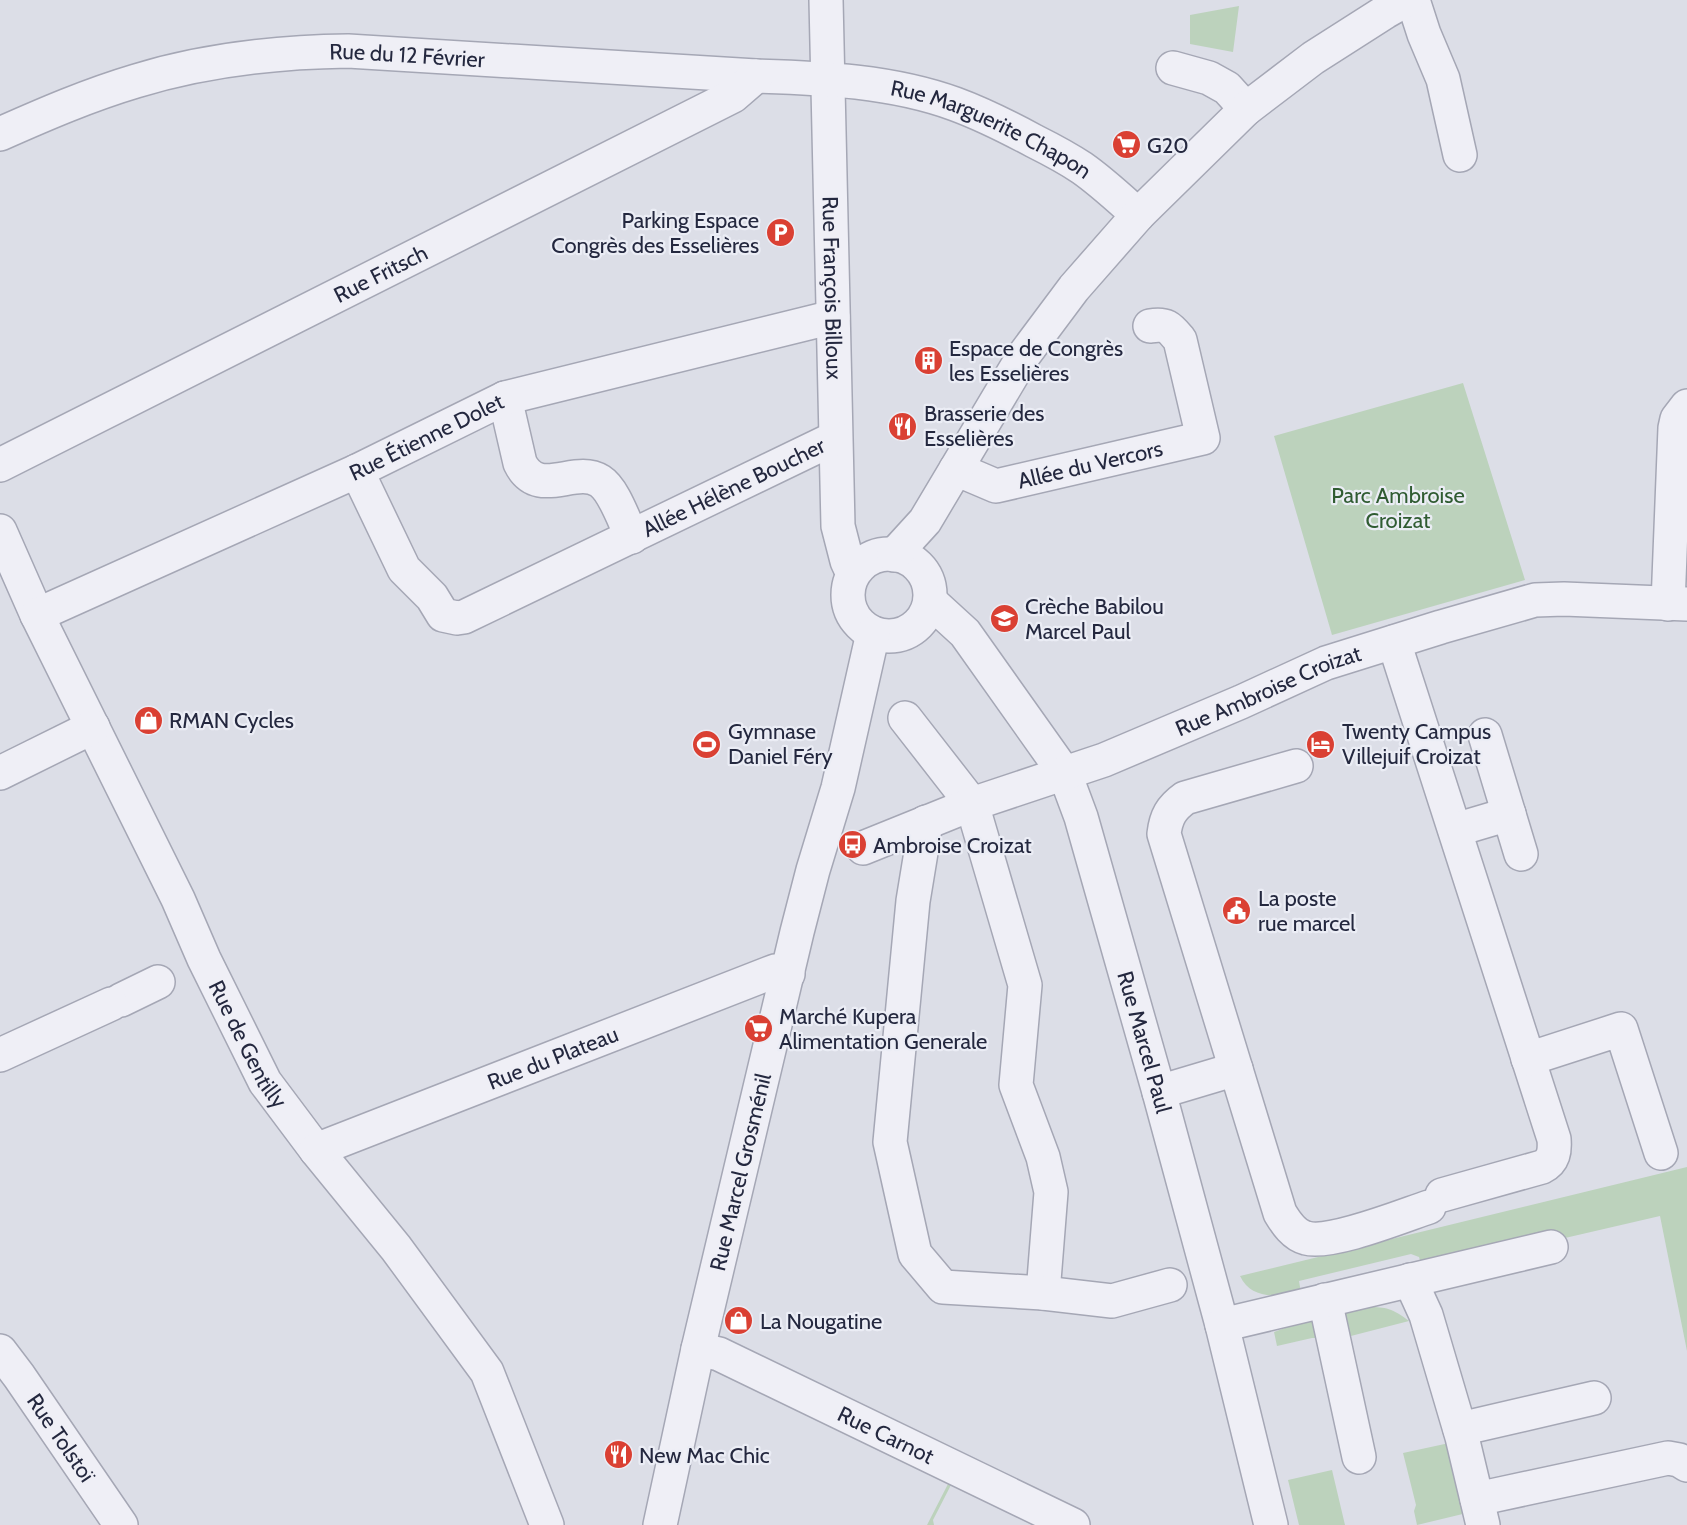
<svg xmlns="http://www.w3.org/2000/svg" width="1687" height="1525" font-family="Cabin,sans-serif">
	<rect width="100%" height="100%" fill="#dcdee7"/>
	<path fill="#bcd2bc" d="M1239 6 1233 52 1190 44V15Z
		M1463 383 1525 580 1332 635 1274 436Z
		M1687 1167V1351L1660 1216 1423 1271 1419 1257 1411 1254 1299 1281 1302 1299C1293 1298 1285 1296 1277 1296 1260 1295 1248 1292 1240 1276Z
		M1356 1307C1381 1307 1389 1305 1409 1321L1347 1337 1341 1318 1345 1312Z
		M1307 1320 1315 1322 1317 1338H1312L1277 1346 1274 1332 1285 1328V1325Z
		M1454 1442 1471 1512 1417 1525 1414 1511 1416 1505 1403 1453Z
		M1332 1470 1345 1525H1299L1288 1480Z
		M948 1484 951 1485 933 1520 934 1525H927Z"/>
	<g fill="none" stroke-linecap="round" stroke-linejoin="round">
		<defs>
			<g id="minor">
				<path id="s1" d="M826 0 838 526 847 561 853 574"/>
				<path d="M1413 0 1424 34 1443 79 1460 155"/>
				<path d="M1173 68 1209 78 1227 88 1246 109"/>
				<path id="s2" d="M0 134C45 114 89 95 136 81 204 60 277 52 348 51L756 76C822 78 892 81 955 104 982 114 1008 127 1034 141 1050 149 1067 158 1082 168 1102 182 1120 199 1138 215"/>
				<path d="M505 398 520 463C538 500 575 465 600 481 614 490 624 521 632 537"/>
				<path id="s3" d="M0 465 733 96 756 76"/>
				<path id="s4" d="M956 469 996 486 1203 438 1180 340C1170 328 1167 323 1150 326"/>
				<path id="s5" d="M357 471 404 569 432 597 443 615 457 618 464 617 835 438"/>
				<path id="s6" d="M0 531 37 615 178 899 204 959 265 1082 316 1150 396 1248 487 1372 547 1525"/>
				<circle cx="889" cy="595" r="41"/>
				<path d="M894 555 925 521 1024 355 1074 288 1138 215 1246 109 1313 58 1385 12 1406 0"/>
				<path id="s7" d="M930 601 965 633 1065 774 1081 817 1159 1092 1222 1325 1271 1525"/>
				<path d="M1668 604 1675 428 1677 419 1687 406"/>
				<path id="s8" d="M37 615 357 471 505 398 833 317"/>
				<path d="M1394 642 1554 1139C1555 1151 1554 1161 1542 1167L1442 1195"/>
				<path d="M905 718 972 804 1025 985 1016 1085 1043 1157 1051 1192 1043 1293"/>
				<path d="M1485 735 1521 854"/>
				<path d="M1296 766 1185 798C1171 808 1166 817 1164 834L1280 1213C1286 1223 1294 1235 1306 1238 1331 1245 1402 1216 1429 1207"/>
				<path d="M0 773 93 727"/>
				<path d="M926 822 913 901 890 1142 915 1254 943 1287 1043 1293 1112 1301 1170 1285"/>
				<path d="M1455 830 1509 814"/>
				<path id="s9" d="M863 848 972 804 1104 760 1241 702 1326 663 1441 627 1535 600 1564 599 1687 604"/>
				<path d="M121 1000 158 982"/>
				<path d="M0 1055 111 1004"/>
				<path d="M1528 1059 1621 1029 1661 1153"/>
				<path d="M1159 1092 1236 1069"/>
				<path id="s10" d="M316 1150 775 971 788 974"/>
				<path d="M1410 1280 1426 1315 1462 1437 1483 1525"/>
				<path d="M1325 1300 1359 1457"/>
				<path d="M1222 1325 1551 1247"/>
				<path id="s11" d="M698 1349 719 1354 1073 1525"/>
				<path id="s12" d="M0 1351 19 1376 121 1525"/>
				<path d="M1460 1429 1594 1398"/>
				<path d="M1477 1499 1668 1458 1679 1460 1687 1465"/>
				<path id="s13" d="M660 1525 698 1349 797 932 813 870 838 788 873 633"/>
			</g>
		</defs>
		<use href="#minor" stroke="#a5a7b5" stroke-width="36"/>
		<use href="#minor" stroke="#efeff6" stroke-width="33"/>
	</g>
	<defs>
		<symbol id="supermarket-disc" viewBox="-11 -11 22 22"><circle r="9.5" fill="#da4033" stroke="#ebedf5"/><path d="M-6-5.5h2.5l.6 2H6L4.5 2H-2.5L-4.4-4H-6ZM-1.5 3.2a1.3 1.3 0 1 0 .1 0ZM3 3.2a1.3 1.3 0 1 0 .1 0Z" fill="#fff"/></symbol>
		<symbol id="parking-disc" viewBox="-11 -11 22 22"><circle r="9.5" fill="#da4033" stroke="#ebedf5"/><path d="M-3.5-5.5H1a3.5 3.5 0 0 1 0 7H-1V5.5H-3.5ZM-1-3.4V-.6H.8a1.4 1.4 0 0 0 0-2.8Z" fill="#fff"/></symbol>
		<symbol id="building-disc" viewBox="-11 -11 22 22"><circle r="9.5" fill="#da4033" stroke="#ebedf5"/><path d="M-4-6H4V6H1V3H-1V6H-4ZM-2.5-4.3h1.7v1.8h-1.7ZM.8-4.3h1.7v1.8H.8ZM-2.5-1h1.7V.8h-1.7ZM.8-1h1.7V.8H.8Z" fill="#fff"/></symbol>
		<symbol id="restaurant-disc" viewBox="-11 -11 22 22"><circle r="9.5" fill="#da4033" stroke="#ebedf5"/><path d="M-5-6h1v4h1v-4h1v4h1v-4h1v5L-1.5 .5V6h-2V.5L-5-1ZM5-6V6H3V1.5H1.5Q1.5-4 5-6Z" fill="#fff"/></symbol>
		<symbol id="school-disc" viewBox="-11 -11 22 22"><circle r="9.5" fill="#da4033" stroke="#ebedf5"/><path d="M0-5L7-2L0 1L-7-2ZM-4 1L0 2.5L4 1V4Q0 6-4 4Z" fill="#fff"/></symbol>
		<symbol id="shop-disc" viewBox="-11 -11 22 22"><circle r="9.5" fill="#da4033" stroke="#ebedf5"/><path d="M-5-2.5h2.3a2.7 3.5 0 0 1 5.4 0H5L5.5 6h-11ZM-1.5-2.5h3a1.5 2.3 0 0 0-3 0Z" fill="#fff"/></symbol>
		<symbol id="stadium-disc" viewBox="-11 -11 22 22"><circle r="9.5" fill="#da4033" stroke="#ebedf5"/><path d="M0-5a6.5 5 0 1 0 0 10a6.5 5 0 1 0 0-10ZM-3.5-1.8h7v3.6h-7Z" fill="#fff"/></symbol>
		<symbol id="hotel-disc" viewBox="-11 -11 22 22"><circle r="9.5" fill="#da4033" stroke="#ebedf5"/><path d="M-6-4.5h1.5V1H6V5H4.5V3h-9V5H-6ZM-4 0a1.8 1.8 0 1 1 3.6 0ZM.5 0V-2.5h3Q6-2.5 6 0Z" fill="#fff"/></symbol>
		<symbol id="bus-disc" viewBox="-11 -11 22 22"><circle r="9.5" fill="#da4033" stroke="#ebedf5"/><path d="M-5-6H5V4H4V6H2V4H-2V6H-4V4H-5ZM-3.5-4V0h7V-4ZM-3.5 1.2v1.5H-2V1.2ZM2 1.2v1.5H3.5V1.2Z" fill="#fff"/></symbol>
		<symbol id="civic-disc" viewBox="-11 -11 22 22"><circle r="9.5" fill="#da4033" stroke="#ebedf5"/><path d="M-.6-6.5H3V-4.5H.6V-3L4-1V1h2V6H-6V1h2V-1L-.6-3ZM-1.2 2.5V6h2.4V2.5Z" fill="#fff"/></symbol>
	</defs>
	<g fill-rule="evenodd">
		<use href="#supermarket-disc" x="1110" y="128" width="33" height="33"/>
		<use href="#parking-disc" x="764" y="216" width="33" height="33"/>
		<use href="#building-disc" x="912" y="344" width="33" height="33"/>
		<use href="#restaurant-disc" x="886" y="410" width="33" height="33"/>
		<use href="#school-disc" x="988" y="602" width="33" height="33"/>
		<use href="#shop-disc" x="132" y="704" width="33" height="33"/>
		<use href="#stadium-disc" x="690" y="728" width="33" height="33"/>
		<use href="#hotel-disc" x="1304" y="728" width="33" height="33"/>
		<use href="#bus-disc" x="836" y="828" width="33" height="33"/>
		<use href="#civic-disc" x="1220" y="894" width="33" height="33"/>
		<use href="#supermarket-disc" x="742" y="1012" width="33" height="33"/>
		<use href="#shop-disc" x="722" y="1304" width="33" height="33"/>
		<use href="#restaurant-disc" x="602" y="1438" width="33" height="33"/>
	</g>
	<g text-anchor="middle" stroke-width="4.5" stroke-linejoin="round" paint-order="stroke">
		<g font-size="22" fill="#24283f" stroke="#ebedf5">
			<text dy="8" stroke="none"><textPath href="#s2" startOffset="420">Rue du 12 Février</textPath></text>
			<text dy="8" stroke="none"><textPath href="#s2" startOffset="1014">Rue Marguerite Chapon</textPath></text>
			<text dy="8" stroke="none"><textPath href="#s3" startOffset="426">Rue Fritsch</textPath></text>
			<text dy="8" stroke="none"><textPath href="#s1" startOffset="288">Rue François Billoux</textPath></text>
			<text dy="8" stroke="none"><textPath href="#s8" startOffset="428">Rue Étienne Dolet</textPath></text>
			<text dy="8" stroke="none"><textPath href="#s4" startOffset="140">Allée du Vercors</textPath></text>
			<text dy="8" stroke="none"><textPath href="#s5" startOffset="490">Allée Hélène Boucher</textPath></text>
			<text dy="8" stroke="none"><textPath href="#s9" startOffset="435">Rue Ambroise Croizat</textPath></text>
			<text dy="8" stroke="none"><textPath href="#s7" startOffset="500">Rue Marcel Paul</textPath></text>
			<text dy="8" stroke="none"><textPath href="#s6" startOffset="570">Rue de Gentilly</textPath></text>
			<text dy="8" stroke="none"><textPath href="#s10" startOffset="254">Rue du Plateau</textPath></text>
			<text dy="8" stroke="none"><textPath href="#s13" startOffset="362">Rue Marcel Grosménil</textPath></text>
			<text dy="8" stroke="none"><textPath href="#s11" startOffset="207">Rue Carnot</textPath></text>
			<text dy="8" stroke="none"><textPath href="#s12" startOffset="106">Rue Tolstoï</textPath></text>
		</g>
		<g font-size="22" fill="#24283f" stroke="#ebedf5" text-anchor="start">
			<text x="1147" y="153">G20</text>
			<text x="759" y="228" text-anchor="end">Parking Espace<tspan x="759" dy="25">Congrès des Esselières</tspan></text>
			<text x="949" y="356">Espace de Congrès<tspan x="949" dy="25">les Esselières</tspan></text>
			<text x="924" y="421">Brasserie des<tspan x="924" dy="25">Esselières</tspan></text>
			<text x="1025" y="614">Crèche Babilou<tspan x="1025" dy="25">Marcel Paul</tspan></text>
			<text x="169" y="728">RMAN Cycles</text>
			<text x="728" y="739">Gymnase<tspan x="728" dy="25">Daniel Féry</tspan></text>
			<text x="1342" y="739">Twenty Campus<tspan x="1342" dy="25">Villejuif Croizat</tspan></text>
			<text x="873" y="853">Ambroise Croizat</text>
			<text x="1258" y="906">La poste<tspan x="1258" dy="25">rue marcel</tspan></text>
			<text x="779" y="1024">Marché Kupera<tspan x="779" dy="25">Alimentation Generale</tspan></text>
			<text x="760" y="1329">La Nougatine</text>
			<text x="639" y="1463">New Mac Chic</text>
		</g>
		<g font-size="22" fill="#305c32" stroke="#ebedf5">
			<text x="1398" y="503">Parc Ambroise<tspan x="1398" dy="25">Croizat</tspan></text>
		</g>
	</g>
</svg>
